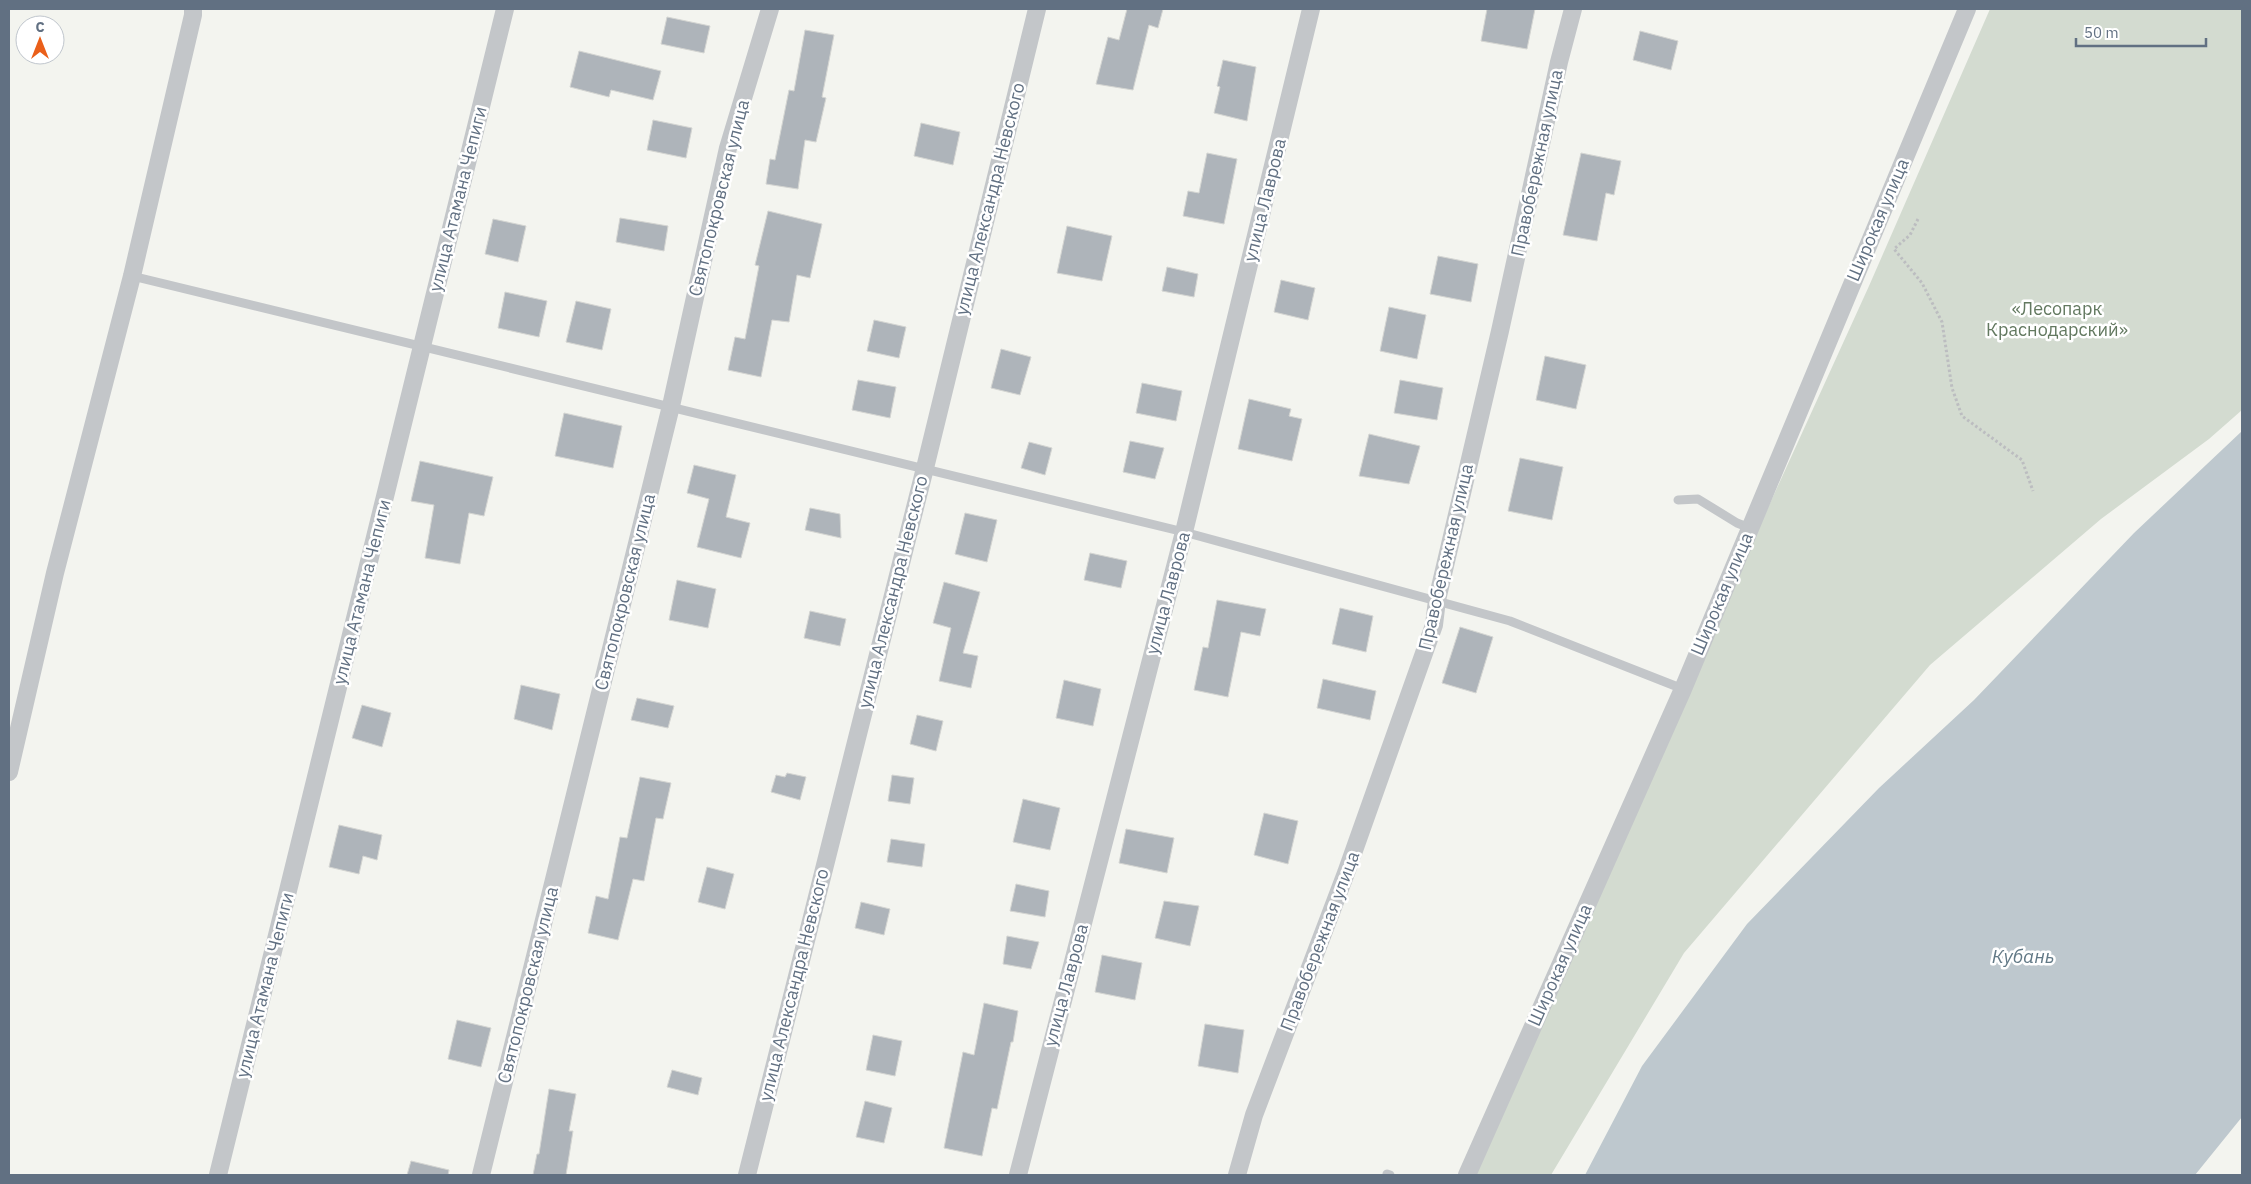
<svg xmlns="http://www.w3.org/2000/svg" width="2251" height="1184" font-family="'IBM Plex Sans',sans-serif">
	<rect width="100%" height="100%" fill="#f3f4ef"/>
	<path fill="#d3dbd0" d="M1990 9H2242V410L2209 439 2101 519 1930 665 1684 953 1551 1175H1464L1869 286Z"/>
	<path fill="#bec8ce" d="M2242 431V1117L2195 1175H1585L1642 1066 1747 924 1879 788 1974 700 2134 533Z"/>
	<path fill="#aeb4ba" stroke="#d4d5d2" d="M1127 9H1163L1158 28 1149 25 1133 90 1096 84 1108 37 1119 40Z
		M1487 9H1535L1527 49 1481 41Z
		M667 17 710 26 704 53 661 44Z
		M805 30 834 35 822 97 826 98 816 142 805 140 798 189 766 184 770 159 775 160 789 90 794 91Z
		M1640 31 1678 41 1671 70 1633 60Z
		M579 51 661 71 653 100 611 90 609 97 570 87Z
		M1223 60 1256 67 1247 121 1214 113 1220 87 1217 86Z
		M653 120 692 128 686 158 647 150Z
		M921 123 960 132 953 165 914 156Z
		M1207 153 1237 159 1224 224 1183 216 1188 191 1199 193Z
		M1581 153 1621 161 1614 195 1606 193 1597 241 1563 235Z
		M768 211 822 224 810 278 797 275 789 322 772 320 761 377 728 370 735 337 745 339 759 266 755 265Z
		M620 218 668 226 664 251 616 242Z
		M493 219 526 226 518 262 485 254Z
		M1067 226 1112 236 1102 281 1057 273Z
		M1438 256 1478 264 1471 302 1430 294Z
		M1167 267 1198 274 1194 297 1162 291Z
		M1281 280 1315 288 1308 320 1274 312Z
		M505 292 547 301 539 337 498 328Z
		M576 301 611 309 602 350 566 342Z
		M1389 307 1426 315 1417 359 1380 351Z
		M874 320 906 327 899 358 867 351Z
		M1001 349 1031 357 1020 395 991 388Z
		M1545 356 1586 365 1576 409 1536 400Z
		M858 380 896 387 890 418 852 410Z
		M1400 380 1443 388 1437 420 1394 413Z
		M1142 383 1182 391 1176 421 1136 413Z
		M1249 399 1291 409 1289 416 1302 419 1292 461 1238 449Z
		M564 413 622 426 613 468 555 456Z
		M1369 434 1420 446 1409 484 1359 476Z
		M1130 441 1164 448 1155 479 1123 472Z
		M1029 442 1052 448 1045 475 1021 468Z
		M1520 458 1563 467 1552 520 1508 511Z
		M420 461 493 477 484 516 469 513 460 564 425 558 434 505 411 501Z
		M694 465 736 475 726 517 750 523 741 558 697 547 709 499 687 493Z
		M810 508 840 514 841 538 805 530Z
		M965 513 997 520 987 562 955 554Z
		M1090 553 1127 561 1121 588 1084 580Z
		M677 580 716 589 708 628 669 620Z
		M944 582 980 592 963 653 978 656 971 688 939 681 951 628 933 623Z
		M1217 600 1266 609 1260 636 1241 632 1228 697 1194 690 1203 647 1208 648Z
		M1340 608 1373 616 1366 652 1332 644Z
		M810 611 846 619 840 646 804 638Z
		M1460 627 1493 637 1476 693 1442 683Z
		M1323 679 1376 691 1370 720 1317 708Z
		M1064 680 1101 689 1093 726 1056 718Z
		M521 685 560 694 552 730 514 719Z
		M637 698 674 706 668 728 631 720Z
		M362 705 391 713 382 747 352 738Z
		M917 715 943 721 936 751 910 744Z
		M787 773 806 777 800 800 771 792 776 775 785 777Z
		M892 775 914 778 910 804 888 801Z
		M640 777 671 783 663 819 656 818 644 881 633 879 618 940 588 933 596 896 608 899 620 837 627 838Z
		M1023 799 1060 808 1050 850 1013 842Z
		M1264 813 1298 821 1288 864 1254 855Z
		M339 825 382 835 377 860 363 856 359 874 329 867Z
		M1126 829 1174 838 1167 873 1119 863Z
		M891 839 925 844 922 867 887 862Z
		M707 867 734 874 725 909 698 902Z
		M1016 884 1049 891 1045 917 1010 911Z
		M1164 901 1199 906 1190 946 1155 938Z
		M861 902 890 909 884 935 855 928Z
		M1007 936 1039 942 1031 969 1003 964Z
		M1102 955 1142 963 1135 1000 1095 992Z
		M984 1003 1018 1011 1013 1042H1011L997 1109 992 1108 982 1156 944 1148 963 1052 974 1055Z
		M457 1020 491 1028 481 1067 448 1059Z
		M1205 1024 1244 1030 1238 1073 1198 1066Z
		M873 1035 902 1041 895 1076 866 1070Z
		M672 1070 702 1078 698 1095 667 1087Z
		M549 1089 576 1094 569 1131H573L566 1175H533L537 1154H539Z
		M865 1101 892 1108 884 1143 856 1137Z
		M411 1161 449 1170 448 1175H407Z"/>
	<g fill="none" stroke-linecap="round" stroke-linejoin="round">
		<path stroke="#bcbdc0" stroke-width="3" stroke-dasharray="2.5 2.5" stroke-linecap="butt" d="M1918 219 1910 235 1894 249 1922 283 1942 322 1952 388 1962 416 2022 460 2033 491"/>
		<path stroke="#c3c6c9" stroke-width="9" d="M132 276 1184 532 1510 621 1683 689
			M1678 500 1698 499 1737 523 1750 528
			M1387 1174 1390 1175"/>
		<path stroke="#c3c6c9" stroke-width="18" d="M9 772 55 573 132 276 193 15V9
			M218 1175 505 9
			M481 1175 671 406 728 148 770 9
			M747 1175 925 468 1037 9
			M1018 1175 1184 532 1311 9
			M1237 1175 1254 1115 1346 873 1434 625 1437 600 1500 331 1559 62 1573 9
			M1467 1175 1683 689 1967 9"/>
	</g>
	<g text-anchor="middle" stroke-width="5" stroke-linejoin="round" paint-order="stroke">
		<g font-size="18" fill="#617082" stroke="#fff">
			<text transform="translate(1537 163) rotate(-78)" y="6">Правобережная улица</text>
			<text transform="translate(719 198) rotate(-76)" y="6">Святопокровская улица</text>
			<text transform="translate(458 199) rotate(-76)" y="6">улица Атамана Чепиги</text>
			<text transform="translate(990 199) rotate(-76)" y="6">улица Александра Невского</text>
			<text transform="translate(1265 200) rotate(-76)" y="6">улица Лаврова</text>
			<text transform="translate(1878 220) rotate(-67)" y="6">Широкая улица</text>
			<text transform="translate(1446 557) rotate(-77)" y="6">Правобережная улица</text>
			<text transform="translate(362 592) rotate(-76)" y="6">улица Атамана Чепиги</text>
			<text transform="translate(625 592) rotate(-76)" y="6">Святопокровская улица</text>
			<text transform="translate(893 592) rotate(-76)" y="6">улица Александра Невского</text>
			<text transform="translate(1168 593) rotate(-75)" y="6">улица Лаврова</text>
			<text transform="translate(1722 594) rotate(-67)" y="6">Широкая улица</text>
			<text transform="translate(1320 941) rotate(-69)" y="6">Правобережная улица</text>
			<text transform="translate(1560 965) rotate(-66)" y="6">Широкая улица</text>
			<text transform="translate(265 985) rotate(-76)" y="6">улица Атамана Чепиги</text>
			<text transform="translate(528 985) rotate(-76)" y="6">Святопокровская улица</text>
			<text transform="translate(794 985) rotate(-76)" y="6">улица Александра Невского</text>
			<text transform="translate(1066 985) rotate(-75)" y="6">улица Лаврова</text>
		</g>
		<g font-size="18" fill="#637960" stroke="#fff">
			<text x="2057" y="315">«Лесопарк<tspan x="2057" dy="21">Краснодарский»</tspan></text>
		</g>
		<g font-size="19" font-style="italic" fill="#627986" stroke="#fff">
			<text x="2023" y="963">Кубань</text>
		</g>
	</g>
	<rect width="2251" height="1184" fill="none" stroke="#617082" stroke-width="20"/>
	<g transform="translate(40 40)"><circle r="24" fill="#ffffff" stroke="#c0c6cd"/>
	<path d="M0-4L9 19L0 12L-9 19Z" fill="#ea5f19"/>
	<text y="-8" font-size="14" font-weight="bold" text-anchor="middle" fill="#617082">С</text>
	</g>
	<path d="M2076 38v8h130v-8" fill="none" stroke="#617082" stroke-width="2.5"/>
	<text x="2084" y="38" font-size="15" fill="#617082" stroke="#ffffff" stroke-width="4" paint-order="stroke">50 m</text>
</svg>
